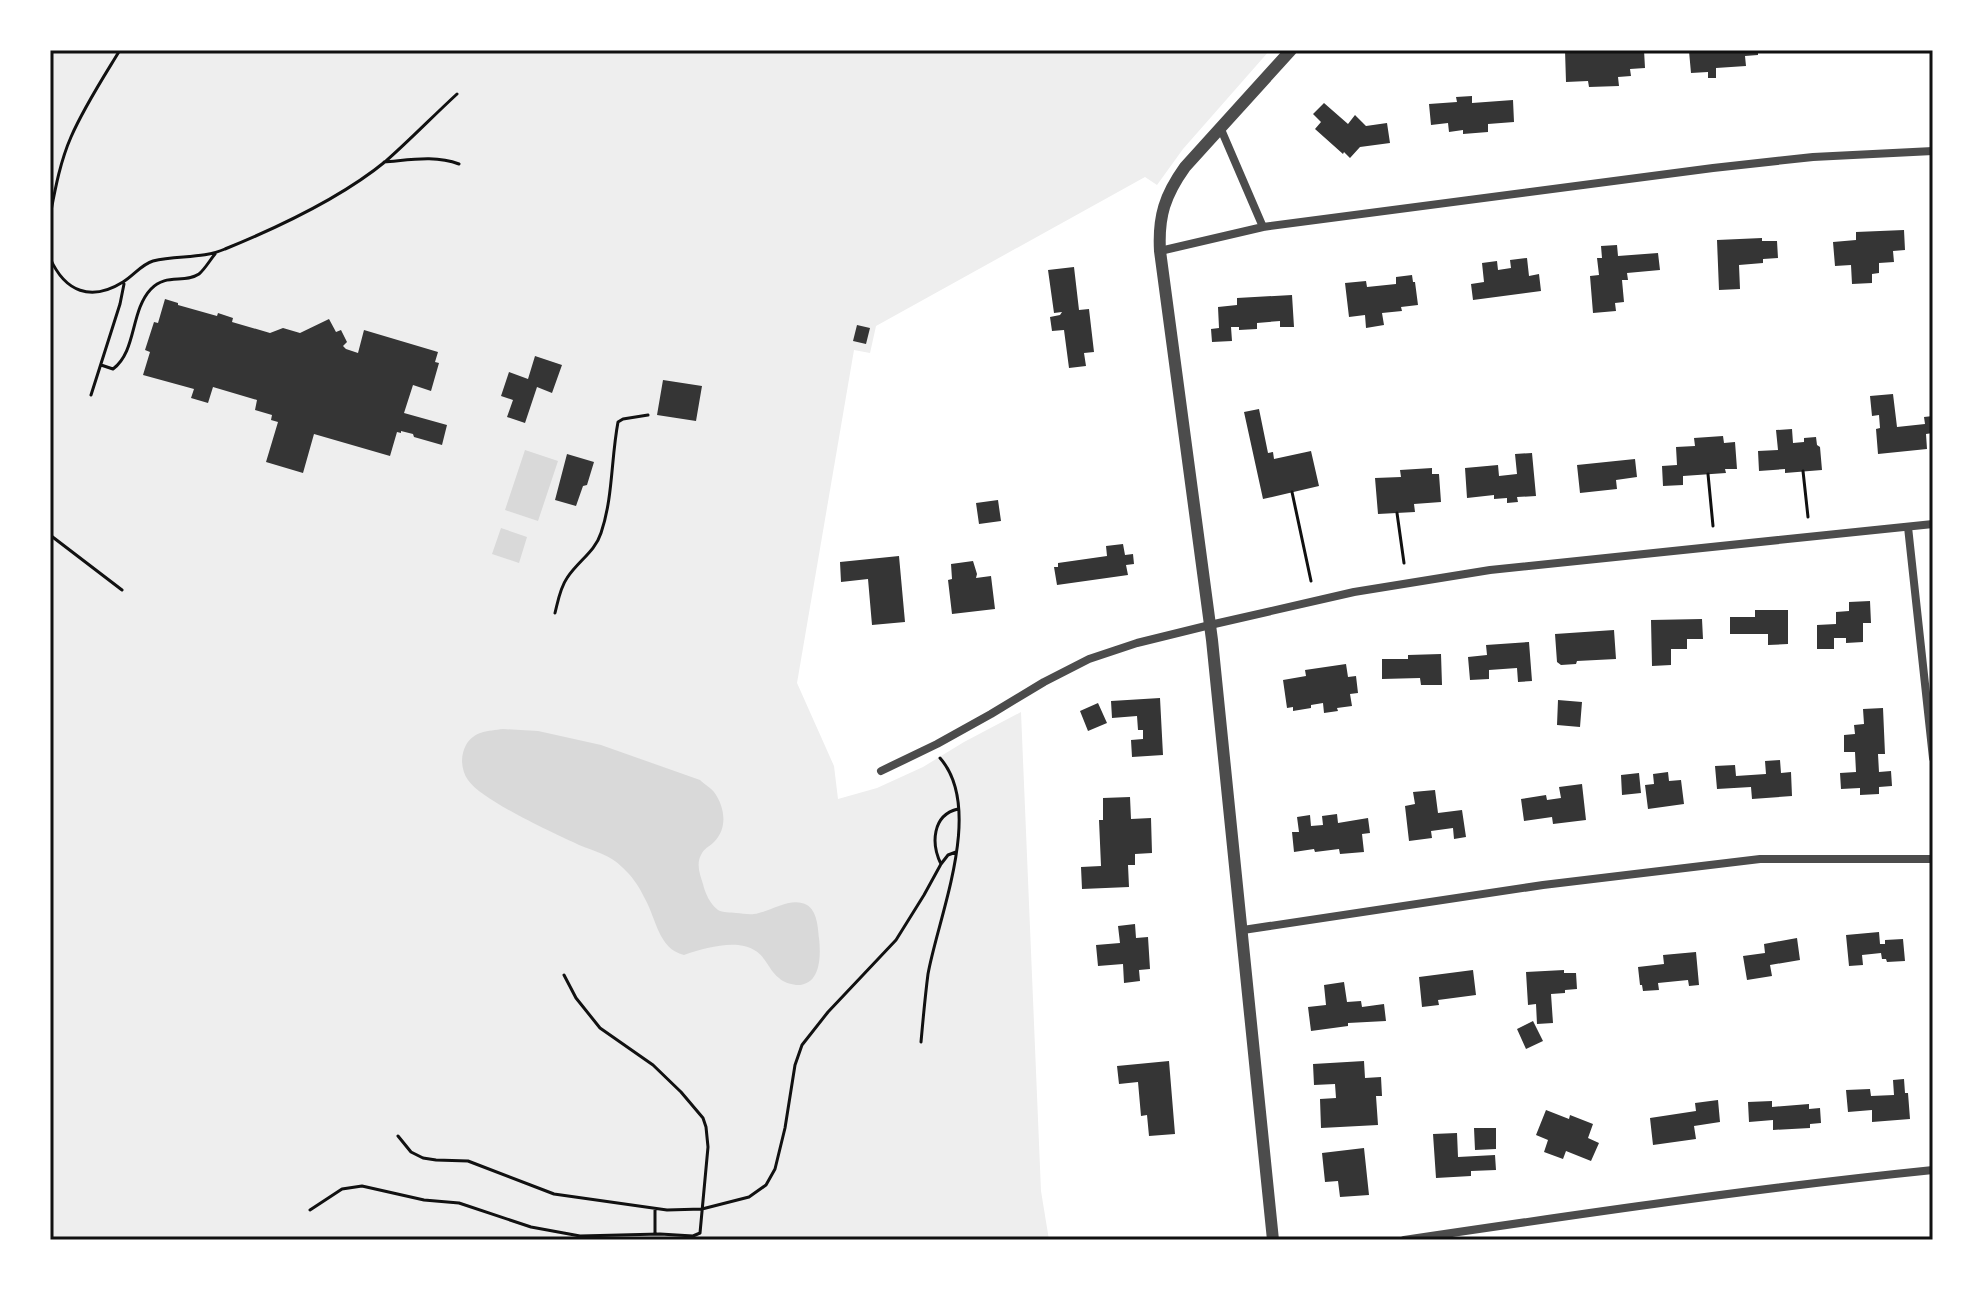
<svg xmlns="http://www.w3.org/2000/svg" width="1983" height="1290" font-family="'Archivo Narrow',sans-serif">
	<rect width="100%" height="100%" fill="#fff"/>
	<path fill="#eee" d="M50 50H1270L1183 149 1157 185 1145 177 876 326 870 353 854 350 797 683 834 766 838 799 877 788 923 767 964 742 1021 712 1041 1191 1049 1240H50Z"/>
	<path fill="#d9d9d9" d="M525 450 558 461 538 521 505 510Z
		M501 528 527 537 519 563 492 554Z
		M503 729 538 731 601 745 700 780C704 784 711 788 714 792 725 807 728 828 714 842 709 847 704 848 701 855 696 864 700 875 703 884 705 893 710 904 718 910 723 913 730 912 736 913 742 913 748 915 754 914 770 912 791 896 807 905 817 911 818 927 819 938 821 956 821 986 796 985 790 984 783 982 779 978 766 968 766 951 744 946 726 942 702 949 684 955 658 949 656 917 644 897 639 886 631 875 622 867 610 855 594 851 579 845 555 834 481 800 468 780 461 770 460 756 466 745 474 731 488 731 503 729Z"/>
	<path fill="#353535" d="M1565 50H1617V52L1644 50 1645 68 1630 69 1631 76 1618 77 1619 86 1589 87 1588 81 1566 82Z
		M1758 50V55L1745 56 1746 66 1716 68V78H1708V72L1691 73 1689 51Z
		M1472 96V103L1513 100 1514 122 1488 124V132L1463 134V130L1449 132 1448 123 1431 125 1429 104 1457 102 1456 97Z
		M1324 103 1348 124 1355 115 1366 126 1387 123 1390 143 1360 147 1350 158 1344 152 1343 154 1315 129 1321 122 1313 114Z
		M1904 230 1905 250 1893 251 1894 262 1879 263V273L1872 274V283L1852 284 1851 265 1835 266 1833 242 1856 240V232Z
		M1762 238V241H1777L1778 258 1763 259V263L1739 265 1740 289 1719 290 1717 240Z
		M1617 245 1618 256 1658 253 1660 270 1627 273 1628 280H1622L1624 302 1615 303 1616 311 1593 313 1590 276 1599 275 1597 258H1602L1601 246Z
		M1527 258 1529 276 1539 274 1541 291 1473 300 1471 284 1484 282 1482 263 1497 261 1498 270 1511 268 1510 260Z
		M1074 267 1079 310 1089 309 1094 352 1084 353 1086 366 1069 368 1064 330 1052 331 1050 317 1060 315 1062 312 1054 313 1048 270Z
		M1412 275 1413 282H1415L1418 305 1401 307 1402 311 1382 313 1384 325 1366 328 1365 315 1349 317 1345 283 1366 281 1367 287 1396 284V277Z
		M1292 295 1294 327H1280V321L1257 323V329L1239 330V327H1231L1232 341 1212 342 1211 329 1219 328 1218 307 1237 305V298Z
		M165 299 178 303V305L217 316 218 313 233 318 232 322 270 333 283 328 300 333 329 319 336 332 341 330 347 342 343 346 346 349 358 353 364 330 438 352 435 362 439 363 431 391 413 385 404 413 447 425 442 445 414 437 413 434 401 431V433L397 432 390 456 314 434 303 473 266 462 278 422 271 420 272 415 255 410 257 400 213 387 208 403 191 398 194 389 143 375 150 352 145 350 154 322 158 323Z
		M857 325 870 328 866 344 853 341Z
		M535 356 562 365 552 393 537 387 525 423 507 417 513 400 501 396 509 372 528 379Z
		M663 380 702 386 696 421 657 415Z
		M1893 394 1897 427 1925 424 1924 417 1933 416V433L1926 434 1927 449 1878 454 1876 429 1880 428 1879 415 1872 416 1870 396Z
		M1259 409 1268 453 1273 452 1274 459 1311 451 1319 486 1263 499 1244 412Z
		M1792 429 1793 443 1804 442V438L1816 437 1817 445 1820 447 1822 470 1785 473V469L1759 471 1758 451 1778 450 1776 430Z
		M1723 436 1724 443 1735 442 1737 469H1725L1726 473 1683 476V485L1663 486 1662 466 1677 465 1676 447 1695 446 1694 438Z
		M1532 453 1536 496 1517 497 1518 502 1507 503V498L1494 499V495L1467 498 1465 468 1498 465 1499 476 1517 474 1515 454Z
		M567 454 594 462 587 485 583 486 576 506 555 500Z
		M1635 459 1637 477 1616 480 1617 489 1580 493 1577 465Z
		M1432 468V474H1439L1441 502 1414 504 1415 512 1378 514 1375 478 1401 477 1400 470Z
		M998 500 1001 521 979 524 976 503Z
		M1123 544 1125 555 1133 554 1134 564 1126 565 1128 575 1057 585 1054 567H1058V563L1107 556 1106 546Z
		M899 556 905 622 872 625 868 579 841 582 840 562Z
		M973 561 977 574 976 578 991 576 995 609 952 614 948 580 952 579 951 564Z
		M1870 601 1871 623H1863V642L1846 643V638H1834V649H1817V625L1836 624V612L1849 611V602Z
		M1755 610H1788V644L1768 645V634H1730V617H1755Z
		M1702 619 1703 639H1687V649H1671V665L1652 666 1651 620Z
		M1614 630 1616 659 1577 661 1576 664 1561 665 1557 662 1555 634Z
		M1529 642 1532 681 1518 682 1517 668 1489 670V679L1470 680 1468 657 1487 655 1486 645Z
		M1441 654 1442 685H1421L1420 678 1382 679V659H1408V655Z
		M1346 664 1348 677 1356 676 1358 693 1350 694 1352 706 1337 708 1338 711 1324 713 1323 703 1311 705V708L1293 711V707L1287 708 1283 680 1306 676 1305 670Z
		M1160 698 1163 755 1132 757 1131 740 1143 739V730H1138L1137 716 1112 718 1111 701Z
		M1558 700 1582 702 1580 727 1557 725Z
		M1098 703 1107 723 1088 731 1080 711Z
		M1883 708 1885 754H1878L1879 772 1891 771 1892 786 1879 787V794L1860 795V788L1841 789 1840 773 1856 772 1855 752H1844V735L1855 734 1854 725 1864 724 1863 709Z
		M1780 760 1781 773 1791 772 1792 796 1752 799 1751 787 1717 789 1715 766 1735 765 1736 776 1766 774 1765 761Z
		M1668 772 1669 781 1681 780 1684 804 1648 809 1645 785 1654 784 1653 774Z
		M1639 773 1641 793 1622 795 1621 775Z
		M1582 784 1586 820 1553 824 1552 817 1524 821 1521 799 1546 795 1547 800 1561 798 1559 787Z
		M1435 790 1438 813 1462 810 1466 837 1454 839 1453 828 1431 831 1432 838 1409 841 1405 806 1415 804 1413 792Z
		M1130 797 1131 819 1151 818 1152 853 1135 854V865H1128L1129 887 1082 889 1081 867 1101 866 1099 820H1103V798Z
		M1337 814 1338 823 1368 818 1370 833 1362 834 1364 852 1340 854 1339 849 1315 852 1314 849 1294 852 1292 832H1299L1297 817 1310 815 1311 826 1323 825 1322 816Z
		M1135 924 1136 938 1148 937 1150 969 1139 970 1140 981 1124 983 1123 964 1098 966 1096 945 1120 943 1118 926Z
		M1879 932 1880 944H1885V940L1903 939 1905 961 1887 962 1886 959H1882L1881 953 1862 955 1863 965 1849 966 1846 935Z
		M1797 938 1800 960 1770 965 1772 976 1747 980 1743 956 1765 953 1764 944Z
		M1696 952 1699 985 1689 986 1688 980 1658 983 1659 990 1643 991 1642 985H1640L1638 967 1664 964 1663 955Z
		M1473 970 1476 995 1438 1000 1439 1005 1422 1007 1419 977Z
		M1564 970V973H1576L1577 989 1565 990V993L1551 994 1553 1023 1537 1024 1536 1004 1528 1005 1526 972Z
		M1344 982 1347 1002 1361 1001 1362 1007 1384 1004 1386 1021 1348 1023V1026L1311 1031 1308 1007 1326 1005 1324 985Z
		M1533 1021 1543 1041 1526 1049 1517 1029Z
		M1169 1061 1175 1134 1149 1136 1147 1115 1141 1116 1138 1082 1119 1084 1117 1066Z
		M1364 1061 1365 1078 1381 1077 1382 1096H1376L1378 1125 1321 1128 1320 1099 1336 1098 1335 1084 1314 1085 1313 1064Z
		M1904 1079 1905 1093H1908L1910 1119 1872 1122V1110L1848 1112 1846 1090 1870 1089 1871 1096 1894 1095 1893 1080Z
		M1718 1100 1720 1122 1694 1126 1696 1139 1653 1145 1650 1118 1696 1111 1695 1103Z
		M1772 1101V1107L1809 1104V1109L1820 1108 1821 1123 1810 1124V1128L1773 1130V1120L1749 1122 1748 1102Z
		M1546 1110 1569 1119 1570 1115 1593 1124 1588 1138 1599 1143 1591 1161 1566 1151 1563 1159 1544 1152 1548 1140 1536 1135Z
		M1474 1128H1496V1149L1475 1150Z
		M1457 1133 1458 1157 1495 1155 1496 1170 1471 1171V1176L1436 1178 1433 1134Z
		M1364 1148 1369 1195 1340 1197 1338 1181 1325 1182 1322 1153Z"/>
	<g fill="none" stroke-linecap="round" stroke-linejoin="round">
		<path stroke="#111" stroke-width="3" d="M384 162C410 160 435 155 459 164
			M50 216C55 190 60 162 71 137 84 107 103 78 120 50
			M50 258C65 292 91 302 123 282 133 276 142 264 153 261 177 255 203 259 225 249 279 227 341 198 386 161 410 140 433 116 457 94
			M101 365 113 369C137 351 130 311 151 289 166 273 184 284 199 274 205 269 210 260 215 254
			M91 395 120 304 124 284
			M1803 471 1808 517
			M1708 474 1713 526
			M1292 492 1311 581
			M1397 513 1404 563
			M50 535 122 590
			M555 613C558 601 560 588 567 578 578 561 595 552 601 533 613 498 611 459 618 422L623 419 648 415
			M941 864C931 844 932 815 958 809
			M921 1042C923 1020 925 997 928 974 938 917 985 809 940 758
			M398 1136 411 1152 423 1158 436 1160 468 1161 554 1194 667 1210 702 1209 749 1197 766 1185 775 1169 785 1128 795 1065 802 1045 828 1012 896 940 924 895 941 864 948 855 956 852
			M310 1210 342 1189 362 1186 424 1200 459 1203 531 1227 580 1236 660 1234 693 1236 700 1233 708 1147 706 1127 703 1118 681 1092 653 1065 600 1028 576 998 564 975
			M655 1234V1210"/>
		<path stroke="#4c4c4c" stroke-width="8" d="M1220 127 1263 227
			M1160 251 1263 227 1713 168 1813 157 1933 151
			M1908 527 1933 758
			M881 771 937 744 991 714 1044 682 1089 659 1137 643 1210 625 1354 592 1490 570 1933 524
			M1243 930 1543 885 1760 859H1933
			M1404 1240C1580 1214 1756 1188 1933 1170"/>
		<path stroke="#4c4c4c" stroke-width="12" d="M1273 1240 1212 640 1160 251C1158 216 1165 195 1185 167L1291 50"/>
	</g>
	<rect width="1983" height="1290" fill="none" stroke="#ffffff" stroke-width="104"/>
	<rect x="52" y="52" width="1879" height="1186" fill="none" stroke="#111" stroke-width="3"/>
</svg>
